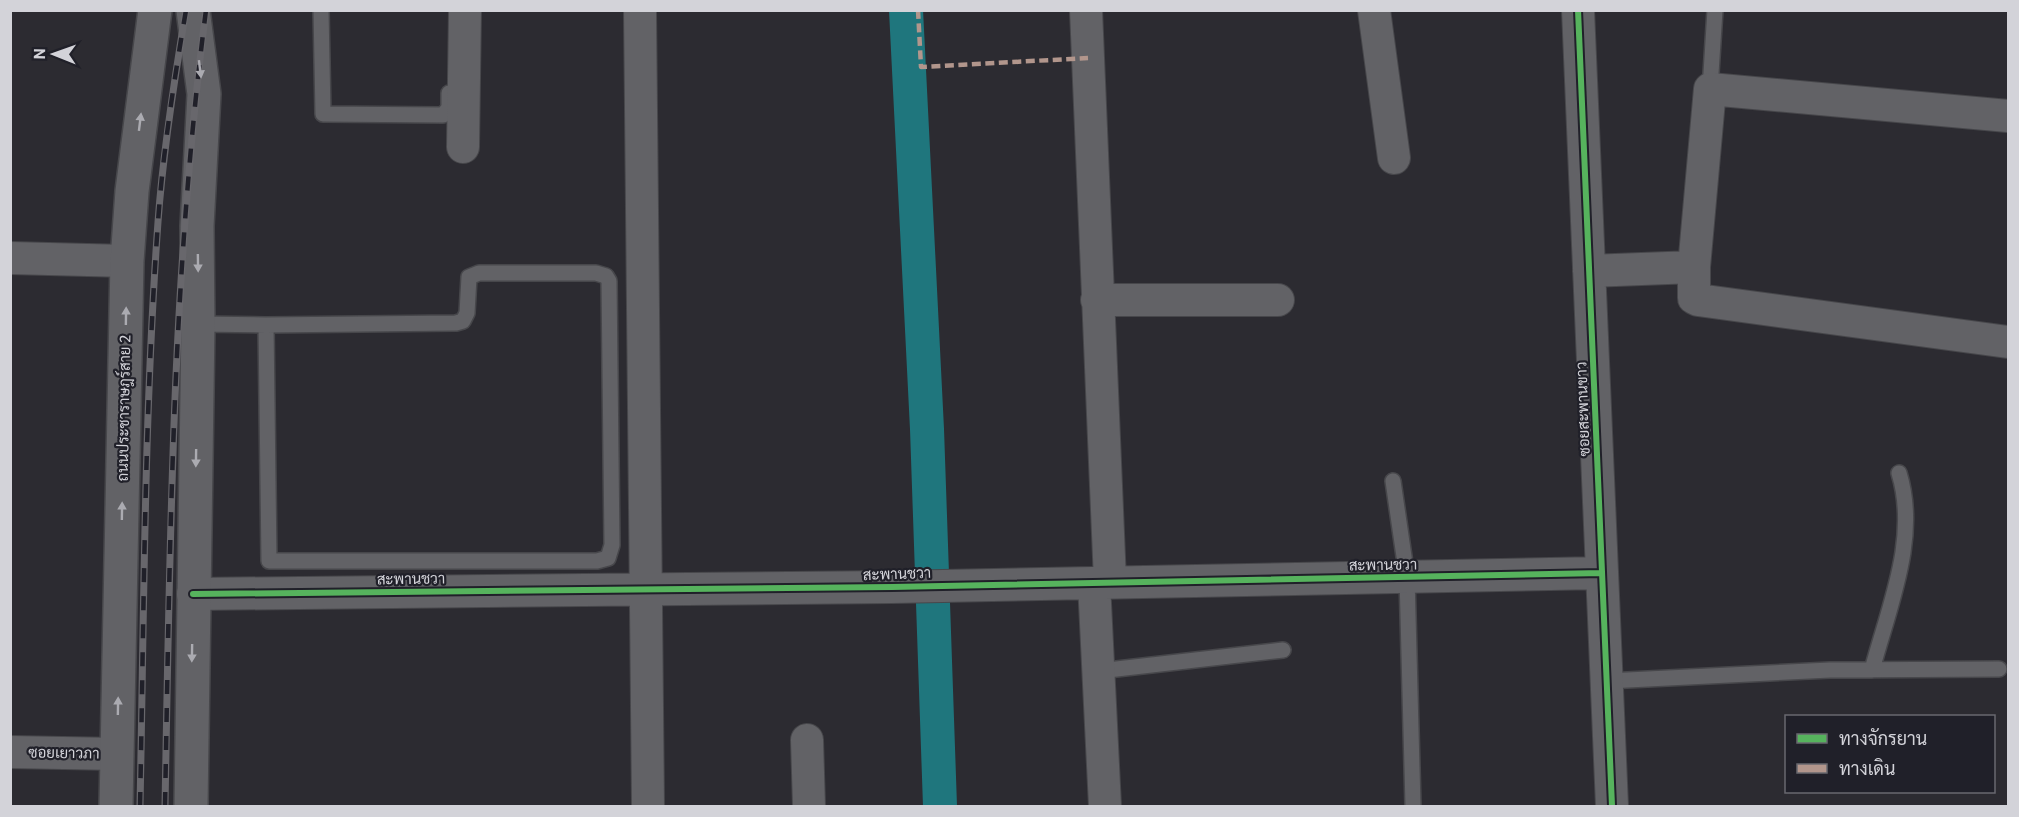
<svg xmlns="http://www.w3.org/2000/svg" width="2019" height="817" font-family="Georgia,Sarabun,serif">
	<rect width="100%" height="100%" fill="#2c2b31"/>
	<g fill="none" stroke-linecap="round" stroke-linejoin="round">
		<path stroke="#1f767d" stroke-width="34" d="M906 10 927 429 940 806"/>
		<defs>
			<path id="service" d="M321 10 323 114 443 115 449 108V93
				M1710 89 1715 10
				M479 273H596L606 276 609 281 612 545 608 558 597 561H269L266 325 456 323 463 321 467 313 469 277Z
				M198 324 266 325
				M1393 481 1407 577 1413 806
				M1872 670C1889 606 1919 538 1899 473
				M1099 671 1283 650
				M1607 681 1830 670 1999 669"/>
			<path id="minor" d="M640 10 648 806
				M1086 10 1110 581
				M1374 10 1394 158
				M1578 10 1612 806
				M463 147 465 10
				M10 258 127 261
				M1694 267 1710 89 2008 116
				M1589 271 1694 267V298L1698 300 2008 342
				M1097 300H1278
				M1094 583 1105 806
				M193 594 892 587 1602 573
				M807 740 809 806
				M10 752 117 754"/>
			<path id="secondary" d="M116 806 127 261 132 191 155 10
				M191 806 198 324 197 226 204 94 193 10"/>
		</defs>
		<use href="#service" stroke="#47474b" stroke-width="18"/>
		<use href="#minor" stroke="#47474b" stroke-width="34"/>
		<use href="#secondary" stroke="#47474b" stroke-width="36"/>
		<use href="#service" stroke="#626266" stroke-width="15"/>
		<use href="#minor" stroke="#626266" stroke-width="32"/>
		<use href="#secondary" stroke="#626266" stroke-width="33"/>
		<defs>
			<path id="rail" d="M140 806C144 612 144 416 158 222 163 151 174 81 186 10
				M165 806C170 541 172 274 206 10"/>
		</defs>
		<use href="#rail" stroke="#68676c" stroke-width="7"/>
		<use href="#rail" stroke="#202029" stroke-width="4.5" stroke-dasharray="14" stroke-linecap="butt"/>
		<path stroke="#b2968c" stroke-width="4.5" stroke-dasharray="9 4.5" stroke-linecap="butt" d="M918 10 921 67 1088 58"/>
		<defs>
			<path id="cycleway" d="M1578 10 1612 806
				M193 594 892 587 1602 573"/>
		</defs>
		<use href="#cycleway" stroke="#202029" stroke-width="10"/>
		<use href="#cycleway" stroke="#56b35d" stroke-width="6"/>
	</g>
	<defs><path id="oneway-solid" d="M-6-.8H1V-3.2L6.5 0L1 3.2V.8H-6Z" transform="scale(1.5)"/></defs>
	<g fill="#ababb1">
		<use href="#oneway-solid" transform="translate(200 69) rotate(83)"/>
		<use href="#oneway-solid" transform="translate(140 122) rotate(-83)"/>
		<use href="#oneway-solid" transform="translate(198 263) rotate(89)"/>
		<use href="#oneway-solid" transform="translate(126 316) rotate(-89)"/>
		<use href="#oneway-solid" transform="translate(196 458) rotate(91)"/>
		<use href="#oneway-solid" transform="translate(122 511) rotate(-89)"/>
		<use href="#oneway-solid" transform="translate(192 653) rotate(91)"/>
		<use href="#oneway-solid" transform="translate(118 706) rotate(-89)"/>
	</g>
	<g text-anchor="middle" stroke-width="4.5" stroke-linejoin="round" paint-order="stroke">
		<g font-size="15" fill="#d3d3d9" stroke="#202029">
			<text transform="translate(124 408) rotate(-89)" y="5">ถนนประชาราษฎร์สาย 2</text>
			<text transform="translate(1583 409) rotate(-92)" y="5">ซอยสะพานขาว</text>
			<text transform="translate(1383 565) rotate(-1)" y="5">สะพานชวา</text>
			<text transform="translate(897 574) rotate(-2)" y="5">สะพานชวา</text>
			<text transform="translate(411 579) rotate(-1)" y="5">สะพานชวา</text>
			<text transform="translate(64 753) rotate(1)" y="5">ซอยเยาวภา</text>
		</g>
	</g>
	<rect width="2019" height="817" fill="none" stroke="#d3d3d9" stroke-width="24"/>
	<rect x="1785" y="715" width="210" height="78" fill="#202029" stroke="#68686f" stroke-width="1.5"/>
	<rect x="1797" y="734" width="30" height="9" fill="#56b35d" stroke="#68686f" stroke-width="1.5"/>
	<text x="1839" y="745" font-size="18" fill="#d3d3d9">ทางจักรยาน</text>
	<rect x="1797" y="764" width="30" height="9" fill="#b2968c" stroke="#68686f" stroke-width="1.5"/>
	<text x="1839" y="775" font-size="18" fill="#d3d3d9">ทางเดิน</text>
	<g transform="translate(54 54) rotate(271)" stroke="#202029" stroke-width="4.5" paint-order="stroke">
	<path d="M0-4.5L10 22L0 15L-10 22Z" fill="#d3d3d9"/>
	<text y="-9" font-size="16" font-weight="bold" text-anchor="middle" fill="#d3d3d9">N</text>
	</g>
</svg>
